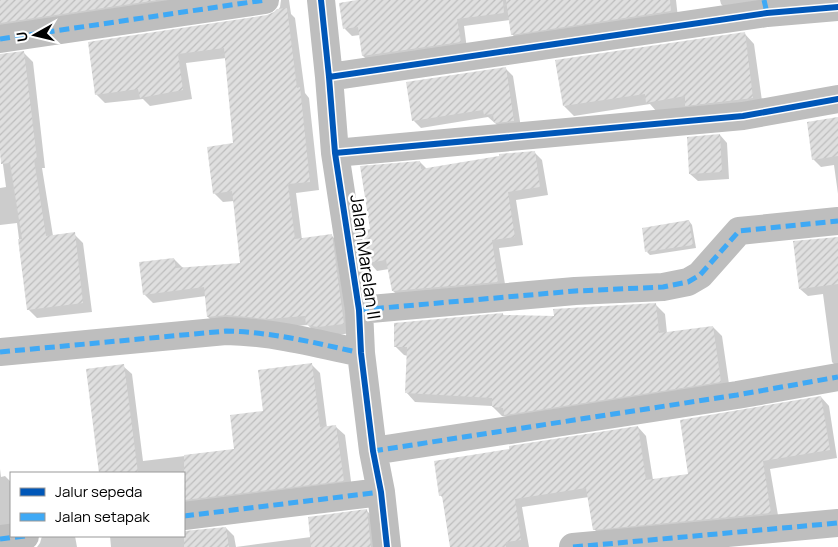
<svg xmlns="http://www.w3.org/2000/svg" width="838" height="547" font-family="Manrope,sans-serif">
	<defs>
		<pattern id="building-hatch" width="6" height="6" patternUnits="userSpaceOnUse" patternTransform="scale(1.25)"><rect width="6" height="6" fill="#dfdfdf"/><path d="M-1 1l2-2M0 6l6-6M5 7l2-2" fill="none" stroke="#bebebe"/></pattern>
	</defs>
	<rect width="100%" height="100%" fill="#fff"/>
	<path fill="#0003" d="M0 0H225L0 35Z
		M281 0H289L291 14 295 18 305 93 309 98 319 190 296 193 302 240 331 235 340 244 352 333 328 336 316 334 308 325 278 327 217 326 208 317 206 296 153 303 144 294 174 259 183 268 242 264 234 201 223 202 214 193 235 144 226 58 186 63 192 99 150 106 143 99 105 103 96 94 90 43 268 17 276 13 280 7Z
		M359 0H676L678 18 519 42 512 34 510 20 464 26 467 49 371 63 363 56 360 35 352 36 345 29Z
		M720 0H825L728 11 721 4Z
		M744 33 754 44 763 108 657 112 650 104 574 116 564 106Z
		M24 53 33 62 45 168H42L53 236 74 234 83 243 92 312 37 318 28 309 17 223 0 225V188L6 187 0 142V55Z
		M505 68 513 76 521 128 503 130 488 117 421 128 413 120Z
		M838 118V194L834 165 821 167 813 159Z
		M720 135 727 143 729 179 698 181 690 174Z
		M534 152 542 160 548 195 516 200 523 245 499 248 506 290 402 299 393 291 389 269 377 271 369 262 371 230 420 162 427 169Z
		M689 221 692 225 696 248 650 255 647 252Z
		M838 238V368L832 362 823 294 808 296 800 289Z
		M655 304 665 314 667 333 713 327 722 336 730 391 507 417 502 416 492 406 415 402 406 392 408 356 404 355 395 346 503 314 504 316 556 317Z
		M312 365 320 373 327 428 336 427 345 435 352 489 184 511V473H101L88 370 123 366 132 374 143 461 235 450 265 412Z
		M821 397 829 406 837 458 770 469 779 521 602 537 594 529 589 497 522 507 529 547H451L443 498 440 495 638 427 646 436 653 480 690 475Z
		M0 469 1 477 5 476 11 482V531L0 534Z
		M367 511 375 519 378 547H111L110 536H184V532L226 528 234 536 236 547 311 537Z
		M42 536H75L77 547H37L40 543Z"/>
	<path fill="url(#building-hatch)" d="M0 0H158L0 23Z
		M357 0H503L504 13 457 19 461 42 362 56 358 27 343 29 339 3Z
		M506 0H670L671 11 511 35Z
		M287 8 297 88 300 87 310 182 288 184 295 239 332 234 344 324 318 327 306 325 305 316 268 319 227 315 207 317 204 287 143 295 139 262 174 258 176 268 240 263 232 191 213 194 207 147 233 143 224 48 178 54 183 90 140 98 138 89 95 95 88 42 267 15 274 12 277 9Z
		M745 32 753 98 685 106V96L646 103 645 94 563 106 555 60Z
		M24 51 37 159 34 160 46 236 75 232 83 303 27 310 18 239H22L10 163 1 164 0 152V54Z
		M506 67 514 121 494 123 493 114 484 115 483 110 412 121 406 82Z
		M838 117V156L812 160 807 122Z
		M720 134 722 172 689 174 687 137Z
		M535 151 540 187 508 192 515 237 492 240 498 282 392 291 386 260 368 263 363 230 370 229 360 166 420 161 421 169 499 156V154Z
		M689 220 693 245 645 252 642 228Z
		M838 237V284L799 289 793 241Z
		M656 303 659 333 713 326 721 382 504 415 503 408 492 407V398L405 393 407 347H394V323L503 313V315L554 316 553 309Z
		M312 363 320 427 336 425 344 481 184 500V455L234 449 230 415 263 411 258 370Z
		M124 364 138 473H99L86 369Z
		M821 396 830 450 763 461 771 513 593 530 586 488 515 499 521 540 506 542V547H450L442 496H439L434 461 509 449V446L638 426 646 480 688 474 680 420Z
		M367 509 371 547H311L308 517Z
		M226 527 229 547H184V531Z"/>
	<g fill="none" stroke-linecap="round" stroke-linejoin="round">
		<path stroke="#bebebe" stroke-width="28" d="M321 0 329 77 335 153 359 310 361 353 373 451 381 492 387 547
			M0 39 265 0
			M329 77 767 13 838 7
			M335 153 743 116 838 99
			M359 310 575 291 663 287 688 282 700 275 739 231 838 221
			M0 352 226 331C272 332 316 343 361 353
			M373 451 737 395 838 377
			M184 516 381 492
			M0 539 25 536
			M573 547 838 523"/>
		<path stroke="#3fa9f5" stroke-width="5" stroke-dasharray="10 5" stroke-linecap="butt" d="M764 0 767 13
			M0 39 265 0
			M359 310 575 291 663 287 688 282 700 275 739 231 838 221
			M0 352 226 331C272 332 316 343 361 353
			M373 451 737 395 838 377
			M184 516 381 492
			M0 539 25 536
			M573 547 838 523"/>
		<defs>
			<path id="cycleway" d="M321 0 329 77 335 153 359 310 361 353 373 451 381 492 387 547
				M329 77 767 13 838 7
				M335 153 743 116 838 99"/>
		</defs>
		<use href="#cycleway" stroke="#fff" stroke-width="9"/>
		<use href="#cycleway" stroke="#0057b8" stroke-width="6"/>
	</g>
	<g text-anchor="middle" stroke-width="5" stroke-linejoin="round" paint-order="stroke">
		<g font-size="18" fill="#000" stroke="#fff">
			<text transform="translate(365 257) rotate(82)" y="6">Jalan Marelan II</text>
		</g>
	</g>
	<rect x="10" y="472" width="175" height="65" fill="#ffffff" stroke="#999999"/>
	<rect x="20" y="488" width="25" height="8" fill="#0057b8" stroke="#999999"/>
	<text x="55" y="497" font-size="15" fill="#000000">Jalur sepeda</text>
	<rect x="20" y="513" width="25" height="8" fill="#3fa9f5" stroke="#999999"/>
	<text x="55" y="522" font-size="15" fill="#000000">Jalan setapak</text>
	<g transform="translate(35 35) rotate(262)" stroke="#ffffff" stroke-width="4" paint-order="stroke">
	<path d="M0-4L9 19L0 12L-9 19Z" fill="#000000"/>
	<text y="-8" font-size="14" font-weight="bold" text-anchor="middle" fill="#000000">U</text>
	</g>
</svg>
